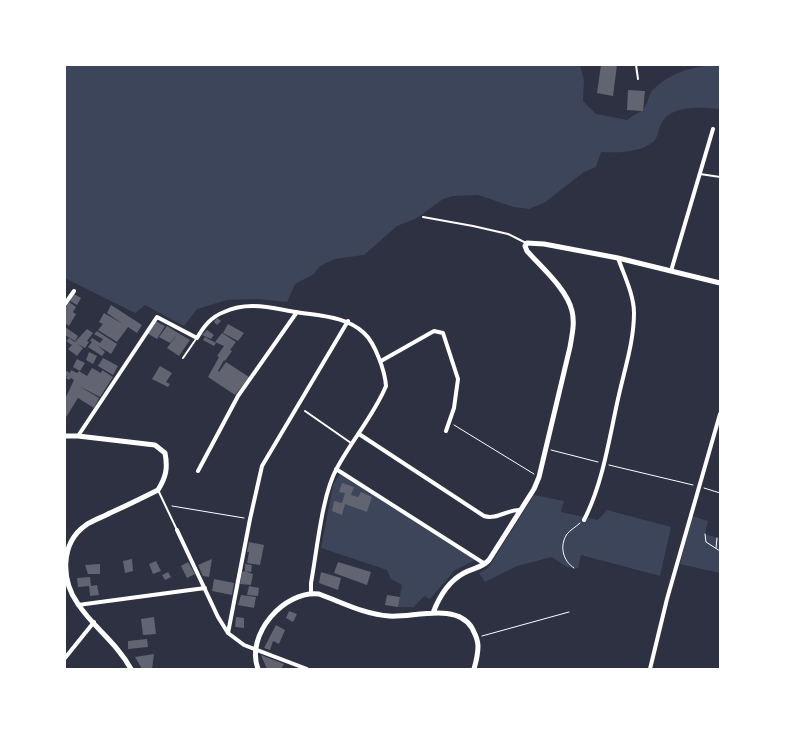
<svg xmlns="http://www.w3.org/2000/svg" width="785" height="734" font-family="'Nunito Sans',sans-serif">
	<rect width="100%" height="100%" fill="#2d3142"/>
	<path fill="#3c4559" d="M65 65H580L584 80 583 101 596 114 627 120C632 116 639 113 643 109 648 104 648 96 652 91 668 73 696 65 720 65V107L718 109C700 107 670 105 661 124 658 130 658 138 653 142 639 153 618 153 601 152L596 167 584 172 544 203 529 209 514 207 478 195 453 196 443 199 417 218 397 226 364 255 335 259 320 266 314 274 295 284 287 302 257 299 227 300 197 309 184 326 145 305 135 313 65 278Z
		M340 474 475 560 455 570 430 599 424 596 414 607H398L402 585 391 579 387 570 321 548 333 485Z
		M534 495 564 501 561 512 598 520 607 510 671 527 660 576 581 555 578 568 567 567 552 557 517 566 485 582 479 573 488 568 492 562Z
		M692 516 708 521 705 534 720 539V573L680 564Z"/>
	<path fill="#626471" d="M601 65H617L613 96 597 93Z
		M628 90 645 91 643 111 627 110Z
		M74 294 81 298 77 305 70 301Z
		M69 302 76 307 73 312 76 314 69 326 65 323V309Z
		M111 305 142 325 137 333 128 327 117 342 98 330 103 324 99 322 104 313 123 324 107 313Z
		M217 318 221 321 217 325 214 322Z
		M155 321 165 326 157 339 147 333Z
		M228 324 244 333 238 341 223 333Z
		M167 326 178 333 170 343 159 337Z
		M65 327 78 336 75 341 65 335Z
		M87 329 93 333 87 341 89 342 85 348 78 344 83 348 77 356 68 349 72 345 66 341 69 338 75 342 74 343Z
		M207 330 214 335 211 339 202 335Z
		M97 331 117 344 111 354 97 345 105 352 102 356 88 347 92 342 90 341 92 338 100 343 103 339 94 334Z
		M178 333 190 340 179 356 167 348Z
		M222 333 236 342 230 350 232 351 225 361 224 360 218 371 219 372 226 362 249 377 235 395 208 377 219 357 217 356 224 346 215 342Z
		M205 337 216 343 214 346 203 340Z
		M89 352 97 356 93 364 86 360Z
		M103 358 118 366 113 375 98 366Z
		M77 359 85 363 80 371 73 367Z
		M160 366 172 373 166 382 170 384 168 387 152 379Z
		M92 368 101 373 102 370 113 377 100 397 79 386 99 398 94 408 78 398 65 419V399L74 380 71 378 69 380 66 378 68 374 65 378V370L70 373 71 370 77 373 79 371 87 376Z
		M342 483 354 487 351 495 358 497 361 492 372 497 367 512 345 504 342 515 332 511 334 501 342 503 345 493 339 492Z
		M249 542 264 545 260 565 247 563 249 552H247Z
		M132 559 133 571 125 573 123 561Z
		M212 559 209 577 203 576 198 565Z
		M156 561 161 571 153 574 149 564Z
		M188 562 195 574 187 578 181 566Z
		M338 562 371 572 367 585 334 573Z
		M100 564V574H88L85 565Z
		M245 564 252 565 251 572 245 571 253 574 251 585 240 584 242 572 245 571Z
		M168 572 171 577 165 580 162 575Z
		M321 572 341 578 338 590 319 583Z
		M90 577 91 586 97 585 99 595 90 596 89 586 78 587 77 578Z
		M214 579 234 583 232 595 212 591Z
		M249 586 259 588 258 596 247 595Z
		M241 595 256 597 254 608 238 605Z
		M387 595 400 597 398 607 385 605Z
		M289 611 297 614 293 622 286 618Z
		M154 617 156 634 143 635 141 619Z
		M236 617 244 618V628L235 627Z
		M276 625 285 630 279 644 273 641 270 650 264 648Z
		M147 639 148 647 128 649V641Z
		M154 654 152 669H142L135 657Z
		M261 655 284 664 281 669H267Z"/>
	<g fill="none" stroke-linecap="round" stroke-linejoin="round">
		<path stroke="#fff" stroke-width="1" d="M454 425 534 474
			M551 450 598 462
			M609 465 693 485
			M704 488 720 493
			M172 506 244 518
			M705 534 706 542 720 551
			M716 548 717 538
			M574 568C563 561 559 546 567 534 570 530 576 527 580 523
			M482 636 569 612"/>
		<path stroke="#fff" stroke-width="2" d="M636 65 638 79
			M700 174 720 177
			M423 217 473 226 508 234 526 243
			M183 358 196 339
			M305 411 351 443
			M158 490 177 530"/>
		<path stroke="#fff" stroke-width="4" d="M671 271 713 129
			M65 304 74 291
			M381 361 434 331 443 333 458 379 454 408 446 431
			M359 434 484 516C496 520 507 510 519 510
			M78 436 157 317 197 338C204 326 211 317 224 312 248 301 271 308 296 312 319 316 346 316 364 333 375 343 385 371 386 386 374 415 352 440 337 468 322 494 317 551 311 583V593
			M336 469 485 564
			M198 471 238 396 297 312
			M584 520C603 483 609 439 618 399 624 371 634 342 634 313 634 295 624 275 618 258
			M177 530 218 617 228 633 244 645 307 669
			M78 605 205 588
			M228 633 250 519 262 466 348 321
			M65 658 94 622
			M650 669 667 599 720 414"/>
		<path stroke="#fff" stroke-width="5" d="M65 436H78L155 445 165 453C168 468 166 477 158 490 142 498 126 506 110 513 103 517 93 520 86 525 60 543 61 580 78 604 93 627 117 643 131 669
			M433 613C439 597 449 581 464 573 473 568 482 568 489 560L534 489 539 477 570 347C572 335 575 323 572 311 567 289 541 267 527 251L525 246 527 243 544 244 618 258 720 283
			M258 669C245 635 284 590 319 594 341 602 366 615 389 616 412 618 457 602 472 628 475 634 478 639 478 646 478 654 476 662 474 669"/>
	</g>
	<rect width="785" height="734" fill="none" stroke="#ffffff" stroke-width="132"/>
</svg>
